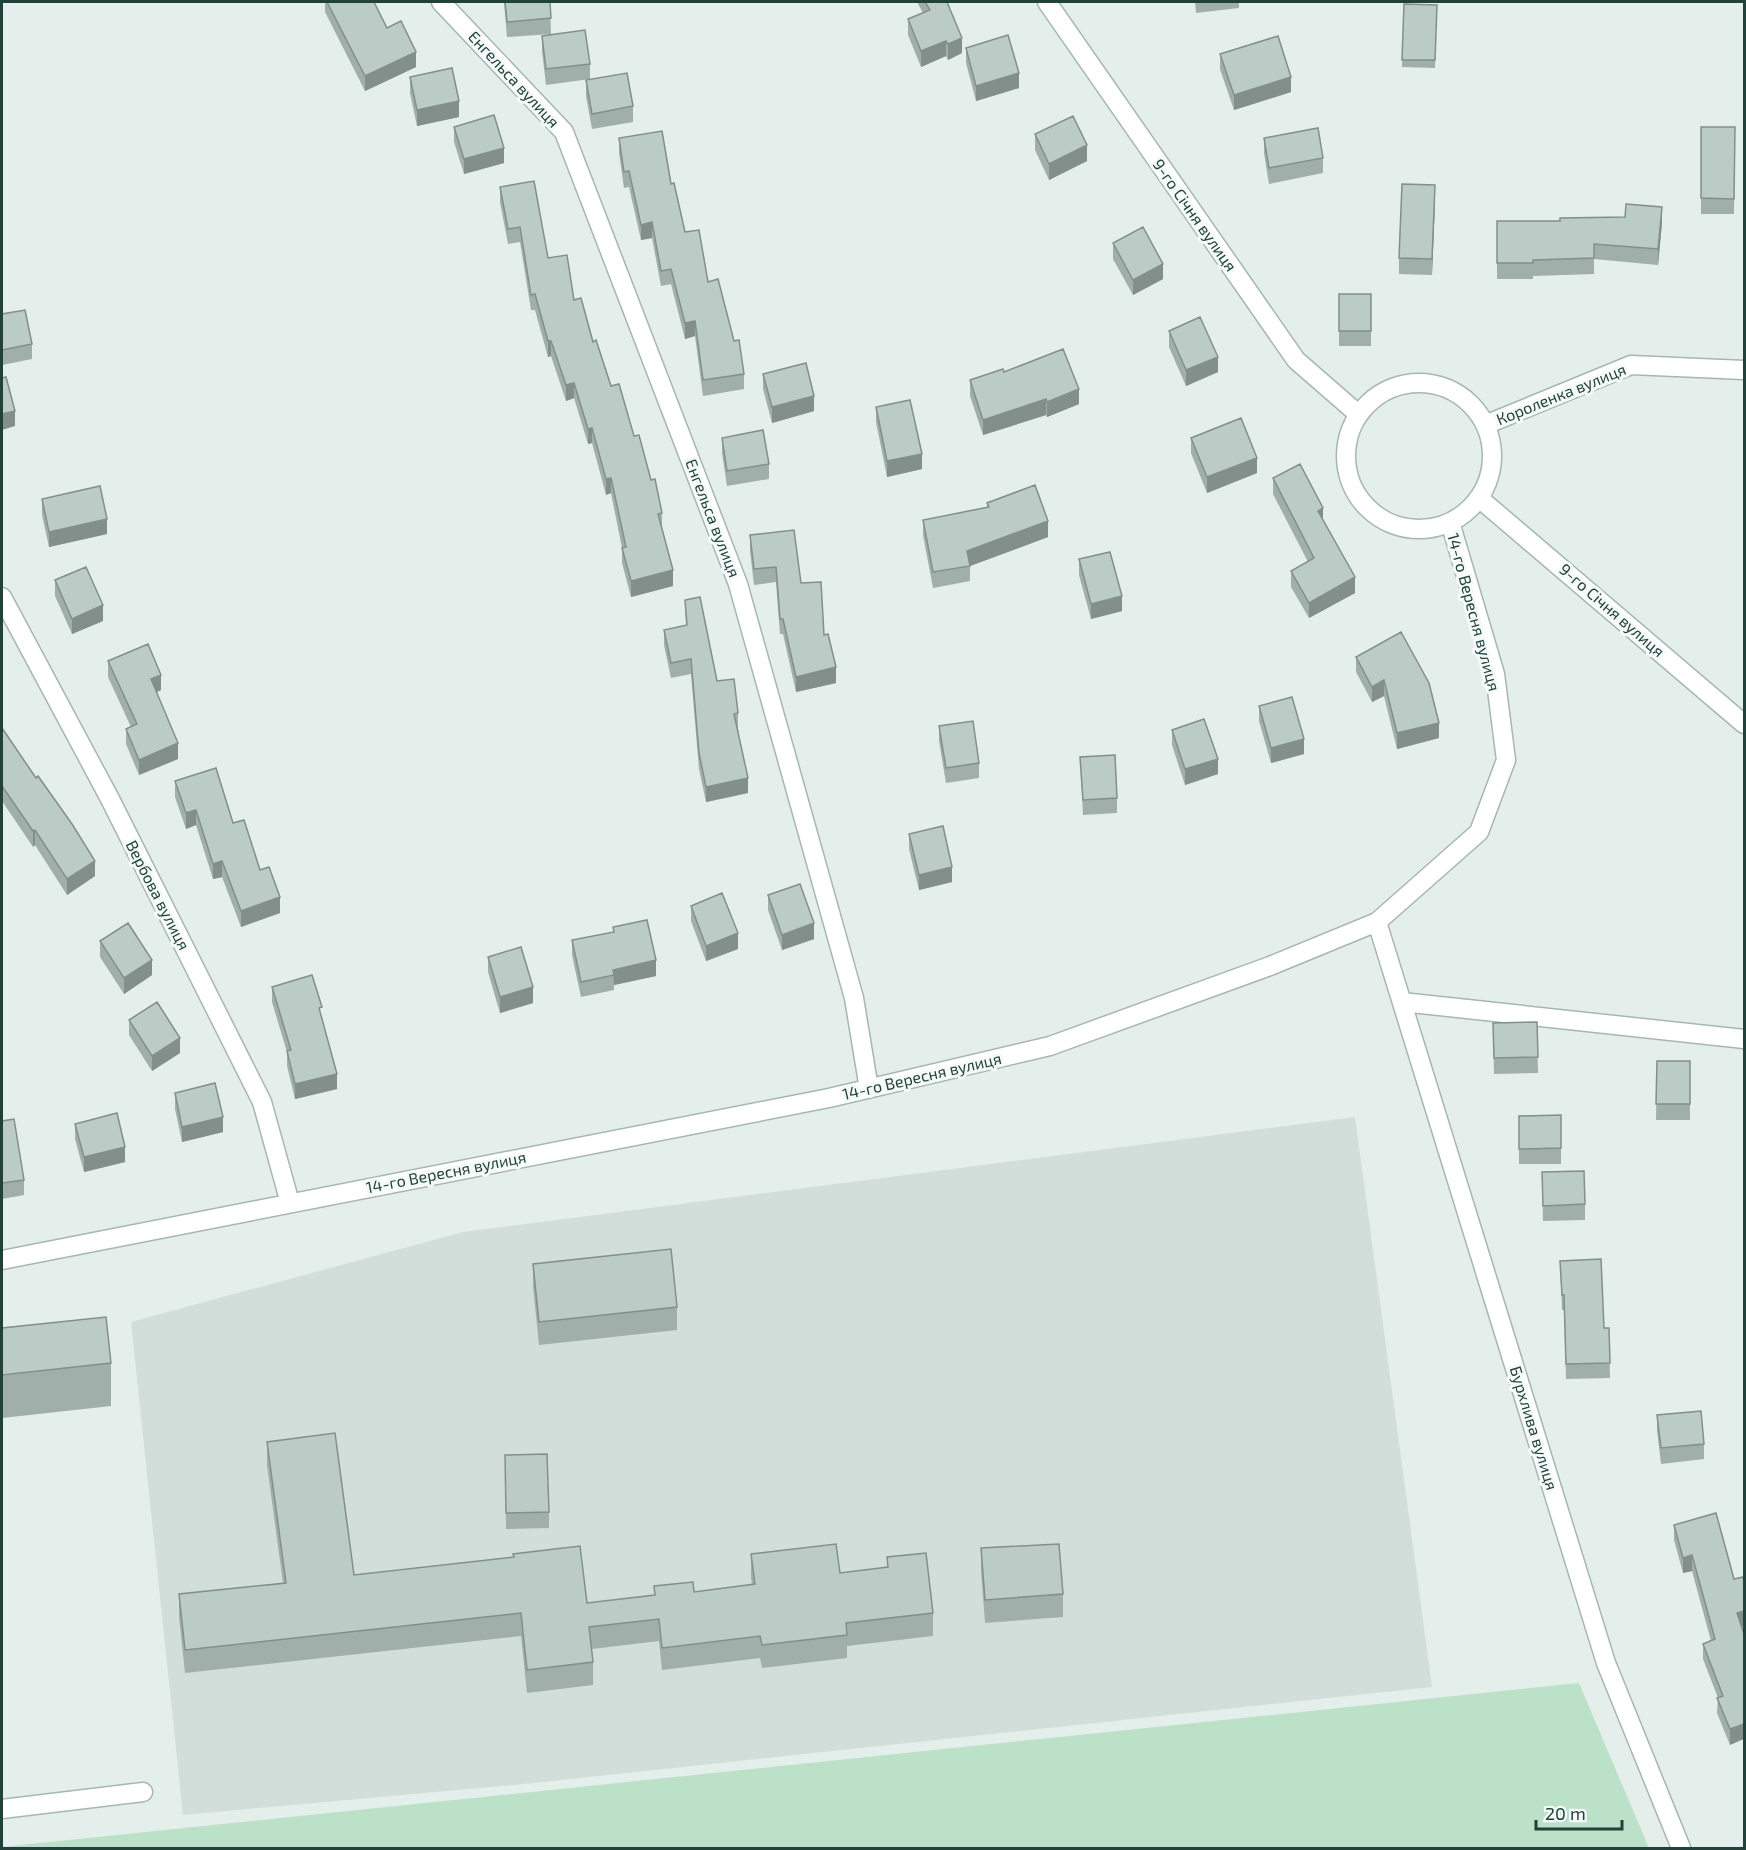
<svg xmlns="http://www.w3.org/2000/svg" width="1746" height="1850" font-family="'Exo 2',sans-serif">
	<rect width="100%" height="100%" fill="#e4eeea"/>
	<path fill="#d2ded9" d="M1355 1117 1432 1687 524 1784 183 1815 131 1322 463 1232Z"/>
	<path fill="#bbe1c8" d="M1579 1683 1649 1848H2V1847Z"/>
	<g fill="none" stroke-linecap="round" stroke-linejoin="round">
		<defs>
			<path id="minor" d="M441 2 564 132 738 584 854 998 869 1089
				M1047 2 1296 360 1358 414
				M1346 456a73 73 0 1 1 146 0a73 73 0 1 1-146 0Z
				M1485 425 1631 365 1744 370
				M1479 498 1744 724
				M2 597 110 799 262 1102 290 1203
				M1377 922 1606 1663 1681 1848
				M1402 1002 1744 1039
				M2 1260 829 1098 1050 1046 1270 966 1377 922 1479 832 1506 760 1495 674 1450 522
				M2 1809 143 1792"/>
		</defs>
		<use href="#minor" stroke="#a6b7b2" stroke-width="21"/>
		<use href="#minor" stroke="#fff" stroke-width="18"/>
	</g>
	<path fill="#a1afab" d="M325 2H374L387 28 416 67 365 91 325 12Z
		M504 2H550L551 34 507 37Z
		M917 2H947L962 53 948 60 946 56 921 67 908 35V19L923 13Z
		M1195 2H1239V8L1196 13Z
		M1404 4 1437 5 1435 68 1402 67Z
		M542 36 590 64V79L546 85 542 51Z
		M966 48 1019 88 976 101 966 63Z
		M1220 54 1291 92 1234 110 1220 69Z
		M410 77 459 117 417 126 410 93Z
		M586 80 633 106V122L592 129 586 96Z
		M454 127 504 163 464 174 454 142Z
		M1701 127H1735L1734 214H1701Z
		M1035 134 1087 161 1049 180 1035 150Z
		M619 138 671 184 685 232 734 341 744 374V389L703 396 695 336 685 339 671 284 661 286 652 238 641 240 629 187 624 188 619 153Z
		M1264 138 1323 158V173L1269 184 1264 153Z
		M500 187 548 258 574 300 611 386 634 436 651 480 662 513V527L673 586 631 597 622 563V548L611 493 606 495 592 443 588 444 574 398 566 401 551 356 548 357 535 310H531L520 242 508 244 500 202Z
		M1435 200 1432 275 1399 274V258Z
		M1497 221 1662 223 1658 265 1594 259V274L1533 276V279H1497Z
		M1113 243 1163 279 1133 295 1113 259Z
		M1339 294H1371V346H1339Z
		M2 314 32 344V359L2 365Z
		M1169 331 1218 372 1186 386 1169 347Z
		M1004 372 1079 404 1047 417 1046 415 983 435 970 396V380Z
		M763 374 814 411 772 423 763 389Z
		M876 407 922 469 887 477 876 422Z
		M722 438 769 464V479L727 486 722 453Z
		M1191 438 1257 473 1207 493 1191 453Z
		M1273 478 1323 521 1355 593 1309 618 1291 587V571L1308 562 1273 494Z
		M42 499 107 534 49 547 42 515Z
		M987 503 1048 537 970 566V581L933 588 923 535V520L987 507Z
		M750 535 801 583 824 635 836 683 796 692 783 634H780L776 582 754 585 750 551Z
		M1079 559 1122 611 1091 619 1079 575Z
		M55 580 103 621 72 634 55 596Z
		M685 600 717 681 738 713V729L748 793 706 802 699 769 691 674 671 678 664 645V630L686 626Z
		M1401 632 1439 738 1397 749 1384 696 1372 702 1356 672V657Z
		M108 661 161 690 157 692 178 759 139 775 126 744V729L131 727 108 677Z
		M1259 706 1304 754 1271 763 1259 721Z
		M939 726 979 763V778L946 783 939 741Z
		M2 728 95 876 67 895 35 845 33 847 2 801Z
		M1172 730 1218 774 1185 785 1172 745Z
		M1080 757 1117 798V813L1083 815Z
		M175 781 233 823 260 870 280 913 241 927 222 877 213 879 196 825 186 829 175 797Z
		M909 834 952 882 919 890 909 849Z
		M768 895 814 939 782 950 768 910Z
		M691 906 738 949 706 961 691 921Z
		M613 927 656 976 614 985V990L581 997 572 955V940L613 932Z
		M100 941 152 975 124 994 100 957Z
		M488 957 533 1003 500 1013 488 972Z
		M272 987 322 1018 337 1089 295 1099 287 1066V1052L272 1002Z
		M129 1020 180 1053 152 1071 129 1035Z
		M1537 1022 1538 1073 1494 1074 1493 1023Z
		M1657 1061H1690V1120H1656Z
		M175 1093 223 1132 182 1142 175 1109Z
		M1561 1115V1164H1519V1116Z
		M2 1121 24 1180V1195L2 1199Z
		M75 1124 125 1162 84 1172 75 1139Z
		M1542 1172 1585 1204V1220L1543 1221Z
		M1560 1261 1604 1328H1609L1610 1378 1566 1379 1564 1310H1562Z
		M533 1264 677 1307V1330L539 1345 533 1287Z
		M2 1328 111 1363V1406L2 1418Z
		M1657 1415 1704 1444V1459L1661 1464 1657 1430Z
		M267 1442 354 1575 587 1603 654 1596V1586L694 1592 752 1585 751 1577V1554L840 1573 887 1568V1557L933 1613V1636L847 1646V1658L762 1668 760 1658 662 1670 659 1641 592 1649 593 1662V1685L527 1693 521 1636 185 1673 179 1617V1594L283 1583 267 1465Z
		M505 1455 549 1512V1528L506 1529Z
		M1674 1525 1742 1627 1730 1745 1717 1713 1718 1698 1703 1659V1644L1711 1641 1692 1571 1683 1573 1674 1540Z
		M981 1548 1063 1594V1617L985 1623 981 1571Z"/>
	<path fill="#838f8b" d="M962 38V53L948 60V44Z
		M946 41V56L921 67V51Z
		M416 52V67L365 91V76Z
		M1019 73V88L976 101V86Z
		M1291 77V92L1234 110V95Z
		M459 101V117L417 126V110Z
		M1087 145V161L1049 180V164Z
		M504 148V163L464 174V159Z
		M1435 185V200L1432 275V259Z
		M1662 207V223L1658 265V249Z
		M652 222V238L641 240V225Z
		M1163 264V279L1133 295V280Z
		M695 321V336L685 339V323Z
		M548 341H551V356L548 357Z
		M1218 357V372L1186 386V370Z
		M574 383V398L566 401V385Z
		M1079 389V404L1047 417V402Z
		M814 396V411L772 423V407Z
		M1046 399V415L983 435V420Z
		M15 411V426L2 430V414Z
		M592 428V443L588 444V429Z
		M922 454V469L887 477V461Z
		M1257 458V473L1207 493V477Z
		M611 478V493L606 495V479Z
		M1323 508V524L1318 511Z
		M107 519V534L49 547V532Z
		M1048 521V537L970 566 967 551Z
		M673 570V586L631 597V581Z
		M1355 577V593L1309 618V603Z
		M1122 596V611L1091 619V604Z
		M103 605V621L72 634V619Z
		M836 667V683L796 692V677Z
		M161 675V690L151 695V679Z
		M1384 680V696L1372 702V687Z
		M1439 723V738L1397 749V733Z
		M1304 739V754L1271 763V748Z
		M178 743V759L139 775V760Z
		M1218 759V774L1185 785V769Z
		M748 778V793L706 802V787Z
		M196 810V825L186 829V813Z
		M35 830V845L33 847V831Z
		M95 861V876L67 895V879Z
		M222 861V877L213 879V864Z
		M952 867V882L919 890V875Z
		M280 897V913L241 927V911Z
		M814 923V939L782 950V935Z
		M738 933V949L706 961V946Z
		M152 960V975L124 994V978Z
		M656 960V976L614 985 613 970Z
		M533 987V1003L500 1013V997Z
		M180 1038V1053L152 1071V1056Z
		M337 1074V1089L295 1099V1084Z
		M223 1117V1132L182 1142V1127Z
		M125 1147V1162L84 1172V1157Z
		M1692 1555V1571L1683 1573V1558Z
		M1744 1611V1626L1737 1628V1613Z
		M1744 1724V1739L1730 1745V1729Z"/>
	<path fill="#bbccc7" stroke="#838f8b" stroke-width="1.5" d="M327 2H374L387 28 401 21 416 52 365 76Z
		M505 2H550L551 18 507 22Z
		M925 2H947L962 38 948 44 946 41 921 51 908 19 930 10Z
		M1404 4 1437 5 1435 60H1402Z
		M585 30 590 64 546 69 542 36Z
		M1008 35 1019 73 976 86 966 48Z
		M1278 36 1291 77 1234 95 1220 54Z
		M452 68 459 101 417 110 410 77Z
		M627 73 633 106 592 114 586 80Z
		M494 115 504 148 464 159 454 127Z
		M1073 116 1087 145 1049 164 1035 134Z
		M1701 127H1735L1734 199 1701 198Z
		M1318 128 1323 158 1269 168 1264 138Z
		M662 131 671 184 674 183 685 232 699 230 708 282 718 279 734 341 739 340 744 374 703 380 695 321 685 323 671 269 661 271 652 222 641 225 629 171 624 172 619 138Z
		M534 181 548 258 567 255 574 300 581 298 593 342 596 340 611 386 619 384 634 436 639 435 651 480 655 479 662 513 658 514 673 570 631 581 622 548 626 547 611 478 606 479 592 428 588 429 574 383 566 385 551 341H548L535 294 531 295 520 227 508 229 500 187Z
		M1402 184 1435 185 1432 259 1399 258Z
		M1626 204 1662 207 1658 249 1594 244V258L1533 260V263H1497V221H1560V218L1625 217Z
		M1143 227 1163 264 1133 280 1113 243Z
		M1339 294H1371V331H1339Z
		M25 310 32 344 2 350V314Z
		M1200 317 1218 357 1186 370 1169 331Z
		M1063 349 1079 389 1047 402 1046 399 983 420 970 380 1003 369 1004 372Z
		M806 363 814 396 772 407 763 374Z
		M6 377 15 411 2 414V378Z
		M910 400 922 454 887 461 876 407Z
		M1241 418 1257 458 1207 477 1191 438Z
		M763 430 769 464 727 471 722 438Z
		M1300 464 1323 508 1318 511 1355 577 1309 603 1291 571 1314 558 1273 478Z
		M1035 485 1048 521 967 551 970 566 933 572 923 520 989 507 987 503Z
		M100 486 107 519 49 532 42 499Z
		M794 530 801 583 821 582 824 635 828 634 836 667 796 677 783 619H780L776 567 754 569 750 535Z
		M1110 552 1122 596 1091 604 1079 559Z
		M86 567 103 605 72 619 55 580Z
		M700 597 717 681 734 679 738 713 734 714 748 778 706 787 699 753 691 659 671 663 664 630 687 625 685 600Z
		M1401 632 1429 683 1439 723 1397 733 1384 680 1372 687 1356 657Z
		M148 644 161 675 151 679 178 743 139 760 126 729 137 724 108 661Z
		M1292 697 1304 739 1271 748 1259 706Z
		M1204 719 1218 759 1185 769 1172 730Z
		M973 721 979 763 946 768 939 726Z
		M2 728 36 778 38 776 72 824 95 861 67 879 35 830 33 831 2 786Z
		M1115 755 1117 798 1083 800 1080 757Z
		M216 768 233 823 244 820 260 870 269 867 280 897 241 911 222 861 213 864 196 810 186 813 175 781Z
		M943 826 952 867 919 875 909 834Z
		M800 884 814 923 782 935 768 895Z
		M722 893 738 933 706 946 691 906Z
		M647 920 656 960 613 970 614 975 581 982 572 940 614 932 613 927Z
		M128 923 152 960 124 978 100 941Z
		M521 947 533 987 500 997 488 957Z
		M312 975 322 1007 319 1008 337 1074 295 1084 287 1051 291 1050 272 987Z
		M157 1002 180 1038 152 1056 129 1020Z
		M1537 1022 1538 1057 1494 1058 1493 1023Z
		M1657 1061H1690V1104H1656Z
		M215 1083 223 1117 182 1127 175 1093Z
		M117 1113 125 1147 84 1157 75 1124Z
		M1561 1115V1148L1519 1149V1116Z
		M14 1119 24 1180 2 1183V1121Z
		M1584 1171 1585 1204 1543 1206 1542 1172Z
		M671 1249 677 1307 539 1322 533 1264Z
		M1601 1259 1604 1328H1609L1610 1363 1566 1364 1564 1295H1562L1560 1261Z
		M106 1317 111 1363 2 1375V1328Z
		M1701 1411 1704 1444 1661 1448 1657 1415Z
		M335 1433 354 1575 514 1557 513 1554 580 1546 587 1603 655 1595 654 1586 693 1582 694 1592 755 1584 751 1554 836 1544 840 1573 888 1567 887 1557 926 1553 933 1613 846 1623 847 1635 762 1645 760 1636 662 1648 659 1619 589 1627 593 1662 527 1670 521 1613 185 1650 179 1594 286 1583 267 1442Z
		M547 1454 549 1512 506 1513 505 1455Z
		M1716 1513 1734 1579 1743 1577 1744 1583V1611L1737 1613 1744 1634V1724L1730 1729 1717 1698 1723 1696 1703 1644 1715 1639 1692 1555 1683 1558 1674 1525Z
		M1059 1544 1063 1594 985 1600 981 1548Z"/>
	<g text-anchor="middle" stroke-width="6" stroke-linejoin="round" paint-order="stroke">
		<g font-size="16" fill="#21423b" stroke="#f5faf8">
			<text transform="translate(514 79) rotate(47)" y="6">Енгельса вулиця</text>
			<text transform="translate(1195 215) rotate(55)" y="6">9-го Січня вулиця</text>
			<text transform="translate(1561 394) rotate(-22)" y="6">Короленка вулиця</text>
			<text transform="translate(713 518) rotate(69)" y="6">Енгельса вулиця</text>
			<text transform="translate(1612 610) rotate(41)" y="6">9-го Січня вулиця</text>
			<text transform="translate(1474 612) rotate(75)" y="6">14-го Вересня вулиця</text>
			<text transform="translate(158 895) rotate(63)" y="6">Вербова вулиця</text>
			<text transform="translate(922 1076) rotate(-13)" y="6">14-го Вересня вулиця</text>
			<text transform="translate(446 1172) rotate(-11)" y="6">14-го Вересня вулиця</text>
			<text transform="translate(1534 1428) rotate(73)" y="6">Бурхлива вулиця</text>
		</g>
	</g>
	<rect width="1746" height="1850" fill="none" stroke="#21423b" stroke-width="6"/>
	<path d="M1536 1820v9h86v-9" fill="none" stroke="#21423b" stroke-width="3"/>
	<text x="1545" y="1820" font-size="18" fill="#21423b" stroke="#f5faf8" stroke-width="4.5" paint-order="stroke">20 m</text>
</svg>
